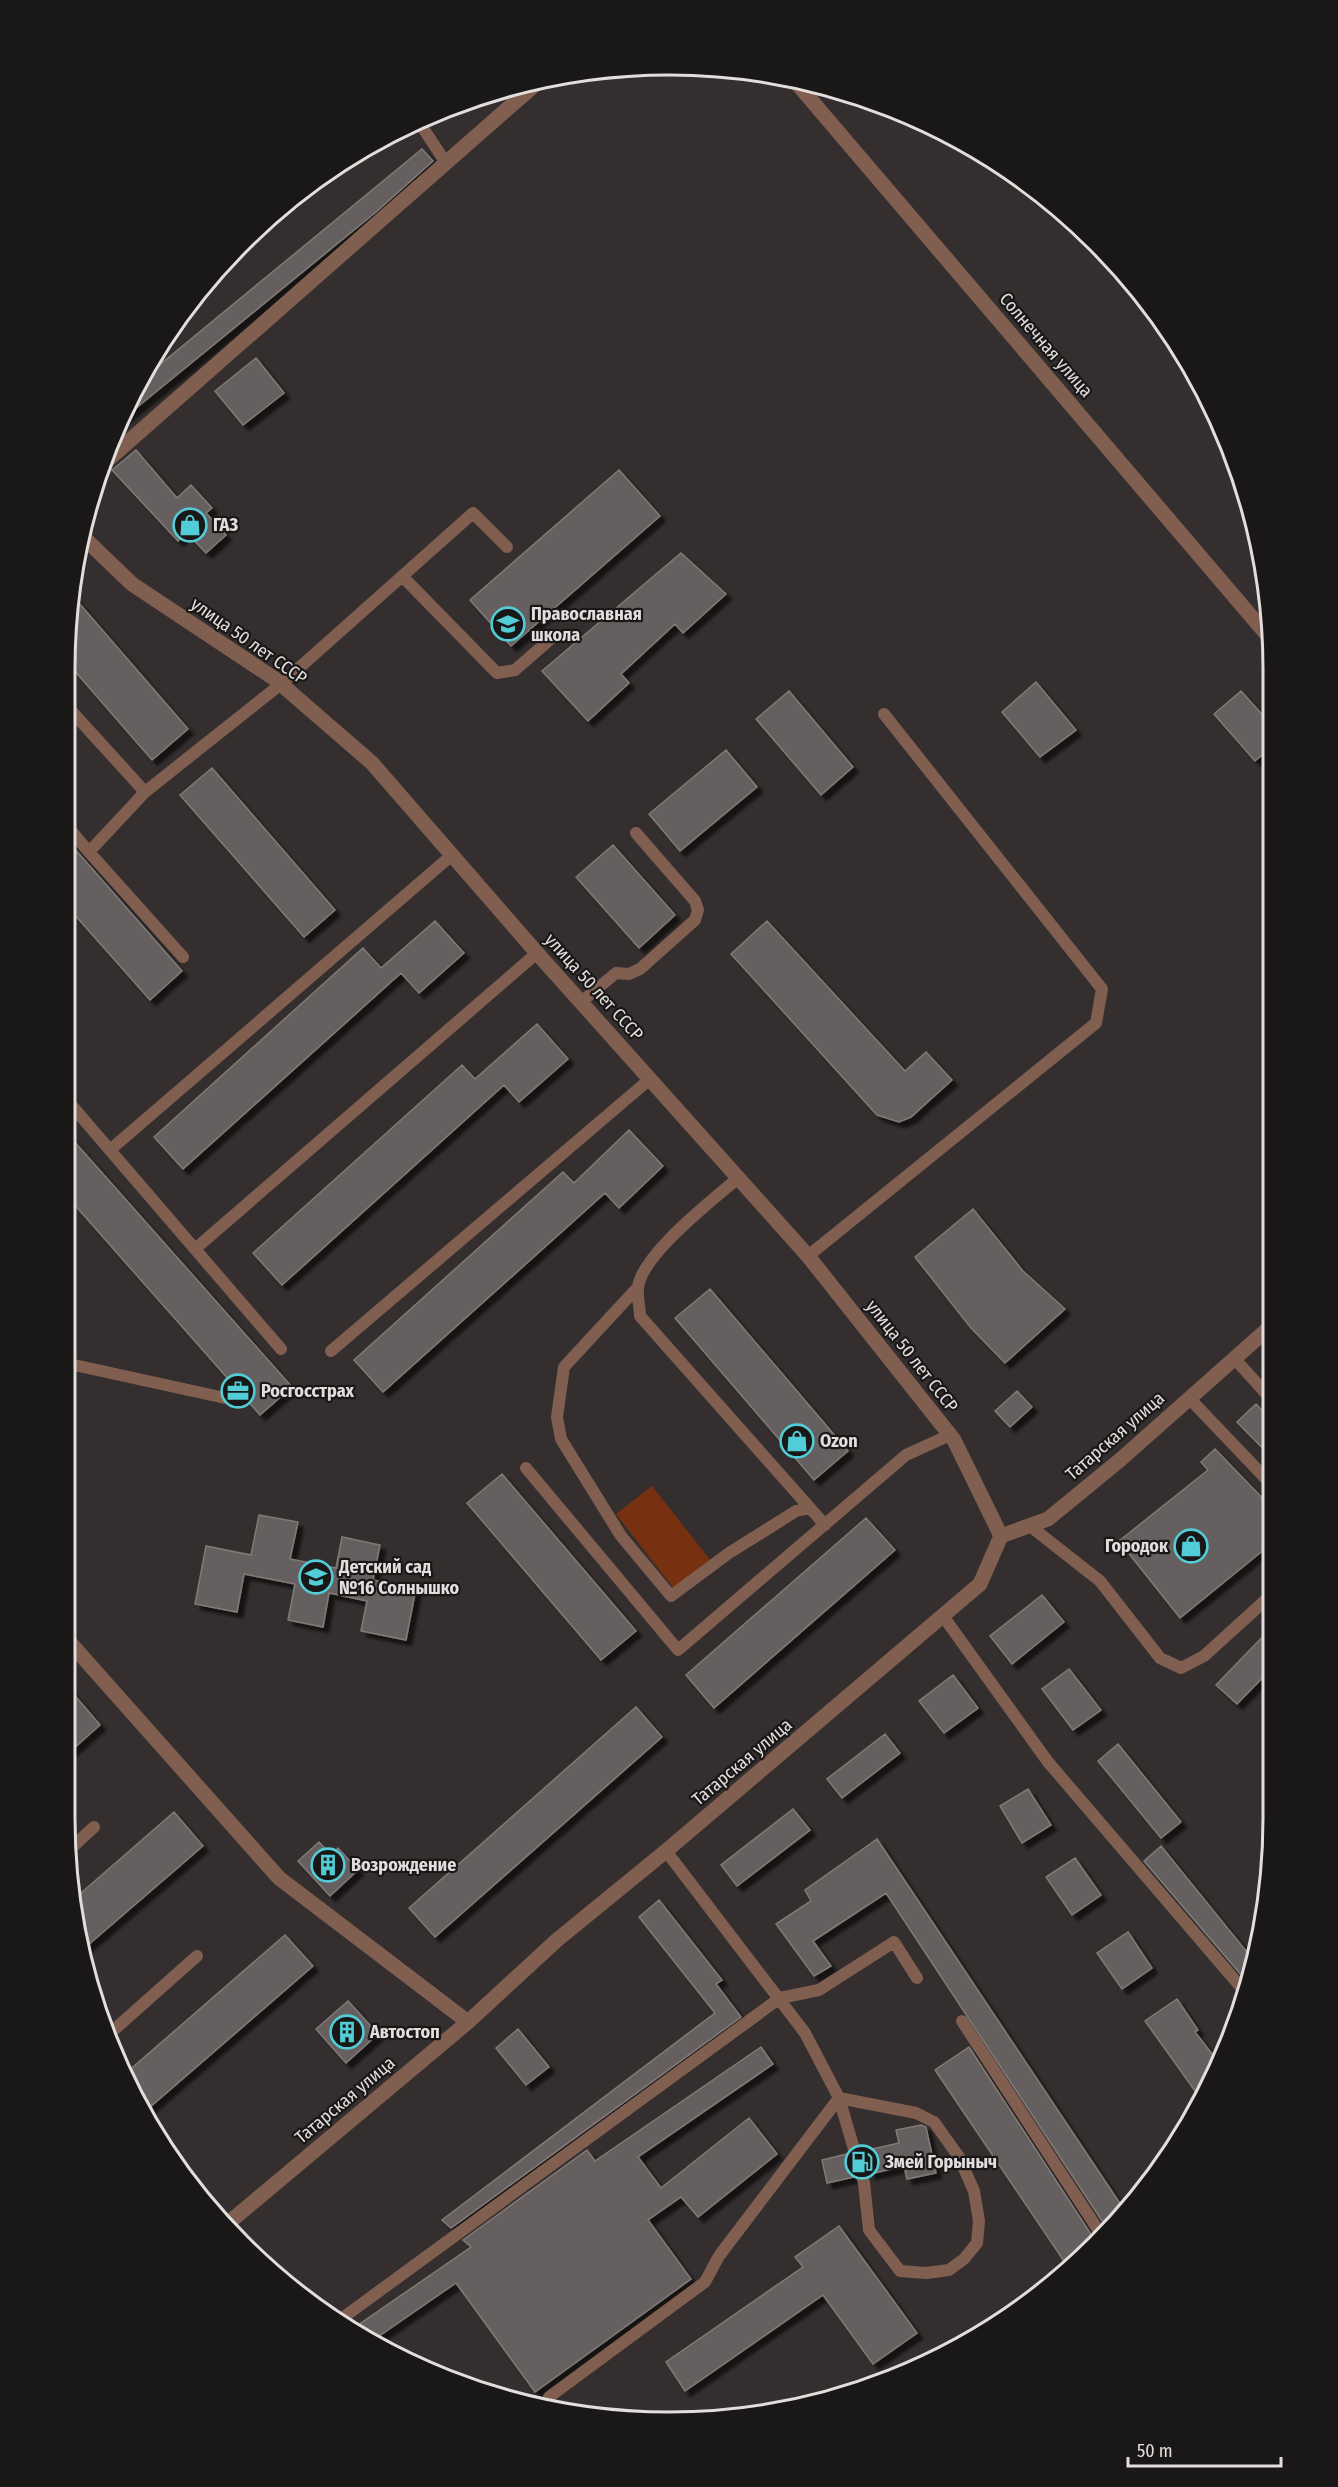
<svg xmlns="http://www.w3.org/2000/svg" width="1338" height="2487" font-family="'Fira Sans Condensed',sans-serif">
	<defs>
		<filter id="shadow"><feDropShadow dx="5.5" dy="5.5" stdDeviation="1.5" flood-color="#0009"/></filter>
	</defs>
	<rect width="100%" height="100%" fill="#342f2e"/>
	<path fill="#773111" d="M652 1486 711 1561 675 1590 616 1514Z"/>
	<path fill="#65605e" stroke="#807a78" stroke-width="1.5" filter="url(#shadow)" d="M422 149 433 161 376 212 119 422 127 401 140 381Z
		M256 358 284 393 243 425 215 391Z
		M136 450 177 498 191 485 212 508 206 513 226 535 206 553 187 533 178 541 112 470Z
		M619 470 660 516 511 646 470 600Z
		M681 553 726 594 683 633 675 624 621 674 629 683 588 721 542 671Z
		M72 595 188 729 152 760 66 661V630Z
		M1036 682 1076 730 1040 757 1002 712Z
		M789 691 853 767 821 795 756 719Z
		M1241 691 1269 722V749L1255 761 1214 714Z
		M726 750 757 787 680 851 649 814Z
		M212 768 335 910 304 937 180 795Z
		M66 839 182 971 150 1000 65 904Z
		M613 845 675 915 639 948 576 877Z
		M435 921 464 953 419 993 401 973 183 1169 154 1137 363 948 381 968Z
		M767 921 905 1071 926 1052 952 1080 911 1117 899 1122 877 1115 731 954Z
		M537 1024 568 1059 519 1102 504 1085 282 1285 253 1253 462 1065 475 1079Z
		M629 1130 663 1166 619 1208 605 1193 383 1392 354 1360 563 1172 574 1183Z
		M65 1131 292 1387 260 1415 65 1194Z
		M973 1209 1023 1271 1065 1309 1005 1363 971 1328 915 1257Z
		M710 1289 848 1451 814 1480 675 1318Z
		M1017 1391 1032 1407 1010 1427 995 1411Z
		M1256 1404 1271 1420V1457L1237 1422Z
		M1215 1449 1271 1507V1544L1180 1618 1119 1541 1208 1470 1201 1462Z
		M502 1474 636 1631 601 1660 467 1503Z
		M259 1515 298 1522 290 1559 336 1568 342 1537 380 1545 373 1580 416 1588 406 1640 361 1631 367 1601 329 1593 323 1627 288 1620 295 1584 244 1574 237 1612 195 1604 206 1546 251 1555Z
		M866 1518 895 1550 714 1708 686 1675Z
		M1042 1595 1064 1622 1012 1664 990 1636Z
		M1272 1627V1668L1237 1704 1216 1685Z
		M1069 1669 1101 1710 1073 1730 1042 1689Z
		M953 1675 978 1708 944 1733 919 1701Z
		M65 1684 100 1725 65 1756Z
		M636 1707 662 1737 435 1937 409 1908Z
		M885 1734 900 1753 842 1798 827 1779Z
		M1118 1744 1181 1822 1161 1838 1098 1761Z
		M1028 1789 1051 1825 1022 1843 1000 1806Z
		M793 1809 810 1830 737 1886 721 1865Z
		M174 1812 203 1846 80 1952 76 1936 73 1900Z
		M877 1839 1125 2211 1108 2230 886 1893 813 1941 831 1966 814 1976 776 1924 811 1901 805 1890Z
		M319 1842 331 1855 338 1848 358 1870 330 1896 298 1861Z
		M1161 1846 1246 1951 1259 1939 1249 1984 1144 1861Z
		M1075 1858 1101 1895 1072 1915 1046 1877Z
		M659 1900 722 1980 716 1984 741 2017 451 2228 442 2220 715 2013 639 1917Z
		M1128 1932 1152 1968 1122 1989 1097 1953Z
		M285 1935 313 1966 142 2114 125 2074Z
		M1177 1999 1198 2030 1195 2032 1219 2063 1214 2077 1195 2091 1145 2021Z
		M348 2001 378 2034 346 2063 316 2029Z
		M518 2029 549 2067 526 2085 496 2048Z
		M761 2047 773 2064 638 2157 661 2188 749 2118 777 2154 698 2217 681 2197 648 2220 691 2279 535 2392 456 2283 372 2341 351 2330 471 2247 463 2240 587 2150 595 2161Z
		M969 2047 1096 2242 1070 2270 935 2070Z
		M921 2125 926 2127 936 2173 907 2179 904 2166 870 2174 863 2151 899 2143 896 2130Z
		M847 2154 854 2177 827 2183 822 2160Z
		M839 2226 917 2333 873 2364 823 2295 685 2391 666 2362 803 2267 795 2257Z"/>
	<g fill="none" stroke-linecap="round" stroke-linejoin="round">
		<path stroke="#805e50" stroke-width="12" d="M419 122 446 163
			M402 576 497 673 515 670 554 636
			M66 705 145 792 281 684 473 513 507 547
			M66 825 89 852 145 792
			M89 852 183 957
			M581 1002 616 973 629 974 640 969 695 920 698 910 695 901 636 833
			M66 1099 281 1349
			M110 1150 452 855
			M738 1178C713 1200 641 1255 638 1288 637 1297 640 1308 640 1316L825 1525
			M195 1249 537 953
			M808 1256 1096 1023 1102 989 884 714
			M638 1287 564 1367 557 1417 561 1439 621 1536 671 1596 729 1553 796 1511 810 1508
			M331 1351 650 1079
			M1234 1358 1271 1399
			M65 1363 225 1398
			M1189 1398 1271 1484
			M526 1468 678 1650 906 1455 950 1435
			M1030 1526 1100 1581 1160 1658 1181 1668 1204 1656 1269 1597 1271 1599
			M943 1616 1048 1762 1246 1993
			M68 1851 94 1827
			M962 2021 1102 2236
			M107 2036 197 1956
			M839 2098 916 2113 934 2122 959 2157 974 2191 979 2221 977 2243 964 2259 949 2270 926 2273 900 2271 869 2230 864 2183Z
			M337 2322 780 1998 819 1990 894 1942 917 1978
			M549 2397 705 2282 719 2256 839 2098 805 2033 666 1851"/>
		<path stroke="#805e50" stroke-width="15" d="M794 80 1268 636
			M103 464 538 82
			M81 535 132 584 275 679 372 763 537 953 808 1256 954 1440 1001 1536
			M65 1637 279 1878 468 2022
			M226 2225 468 2022 557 1940 666 1851 980 1584 1001 1536 1048 1519 1120 1460 1271 1326"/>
	</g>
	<defs>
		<symbol id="shop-ring" viewBox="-11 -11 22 22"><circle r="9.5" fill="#1a1817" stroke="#52ccd6" stroke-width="1.5"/><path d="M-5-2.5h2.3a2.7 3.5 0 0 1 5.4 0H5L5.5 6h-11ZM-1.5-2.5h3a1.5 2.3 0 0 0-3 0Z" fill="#52ccd6"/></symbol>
		<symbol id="school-ring" viewBox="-11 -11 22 22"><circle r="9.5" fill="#1a1817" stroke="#52ccd6" stroke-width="1.5"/><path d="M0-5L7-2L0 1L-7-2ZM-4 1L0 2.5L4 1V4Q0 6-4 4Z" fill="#52ccd6"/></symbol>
		<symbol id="office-ring" viewBox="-11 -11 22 22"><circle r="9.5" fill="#1a1817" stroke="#52ccd6" stroke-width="1.5"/><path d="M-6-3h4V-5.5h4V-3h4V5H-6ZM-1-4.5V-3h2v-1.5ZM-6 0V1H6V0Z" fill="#52ccd6"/></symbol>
		<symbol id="building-ring" viewBox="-11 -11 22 22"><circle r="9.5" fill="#1a1817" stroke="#52ccd6" stroke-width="1.5"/><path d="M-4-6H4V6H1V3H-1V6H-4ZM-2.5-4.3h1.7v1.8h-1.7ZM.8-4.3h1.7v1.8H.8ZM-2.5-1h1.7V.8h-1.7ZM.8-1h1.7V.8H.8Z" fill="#52ccd6"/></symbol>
		<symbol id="fuel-ring" viewBox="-11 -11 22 22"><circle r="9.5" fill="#1a1817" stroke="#52ccd6" stroke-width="1.5"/><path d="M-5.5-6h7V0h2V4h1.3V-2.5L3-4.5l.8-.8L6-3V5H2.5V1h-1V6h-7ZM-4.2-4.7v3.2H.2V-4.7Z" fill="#52ccd6"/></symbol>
	</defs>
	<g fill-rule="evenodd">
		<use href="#shop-ring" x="171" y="506" width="38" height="38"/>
		<use href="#school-ring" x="489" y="605" width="38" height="38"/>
		<use href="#office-ring" x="219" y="1372" width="38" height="38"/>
		<use href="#shop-ring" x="778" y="1422" width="38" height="38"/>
		<use href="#shop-ring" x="1172" y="1527" width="38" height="38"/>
		<use href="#school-ring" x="297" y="1558" width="38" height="38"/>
		<use href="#building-ring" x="309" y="1846" width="38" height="38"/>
		<use href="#building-ring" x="328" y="2013" width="38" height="38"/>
		<use href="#fuel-ring" x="843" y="2143" width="38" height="38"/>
	</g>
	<g text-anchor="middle" stroke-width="4.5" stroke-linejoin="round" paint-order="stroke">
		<g font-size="18" fill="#e1dedd" stroke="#1a1817">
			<text transform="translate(1046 345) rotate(49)" y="6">Солнечная улица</text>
			<text transform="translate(249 641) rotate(35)" y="6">улица 50 лет СССР</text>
			<text transform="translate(594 987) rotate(48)" y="6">улица 50 лет СССР</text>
			<text transform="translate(912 1356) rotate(52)" y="6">улица 50 лет СССР</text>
			<text transform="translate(1115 1436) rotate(-41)" y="6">Татарская улица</text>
			<text transform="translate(742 1762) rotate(-40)" y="6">Татарская улица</text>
			<text transform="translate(345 2100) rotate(-40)" y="6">Татарская улица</text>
		</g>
		<g font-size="18" font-weight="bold" fill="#e1dedd" stroke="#1a1817" text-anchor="start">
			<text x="213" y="531">ГАЗ</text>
			<text x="531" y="620">Православная<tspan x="531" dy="21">школа</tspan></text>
			<text x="261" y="1397">Росгосстрах</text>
			<text x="820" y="1447">Ozon</text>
			<text x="1168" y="1552" text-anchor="end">Городок</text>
			<text x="339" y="1573">Детский сад<tspan x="339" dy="21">№16 Солнышко</tspan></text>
			<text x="351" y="1871">Возрождение</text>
			<text x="370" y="2038">Автостоп</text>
			<text x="885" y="2168">Змей Горыныч</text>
		</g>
	</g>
	<path d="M0 0H1338V2487H0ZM669 75H669A594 594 0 0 1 1263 669V1818A594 594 0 0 1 669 2412H669A594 594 0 0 1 75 1818V669A594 594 0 0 1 669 75Z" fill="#1a1817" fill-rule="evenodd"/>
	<path fill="none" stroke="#e1dedd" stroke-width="3" d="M669 75H669A594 594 0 0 1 1263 669V1818A594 594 0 0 1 669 2412H669A594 594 0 0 1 75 1818V669A594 594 0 0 1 669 75Z"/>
	<path d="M1128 2457v9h153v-9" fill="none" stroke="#e1dedd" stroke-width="3"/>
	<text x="1137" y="2457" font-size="18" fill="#e1dedd" stroke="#1a1817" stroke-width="4.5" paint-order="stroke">50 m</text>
</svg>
